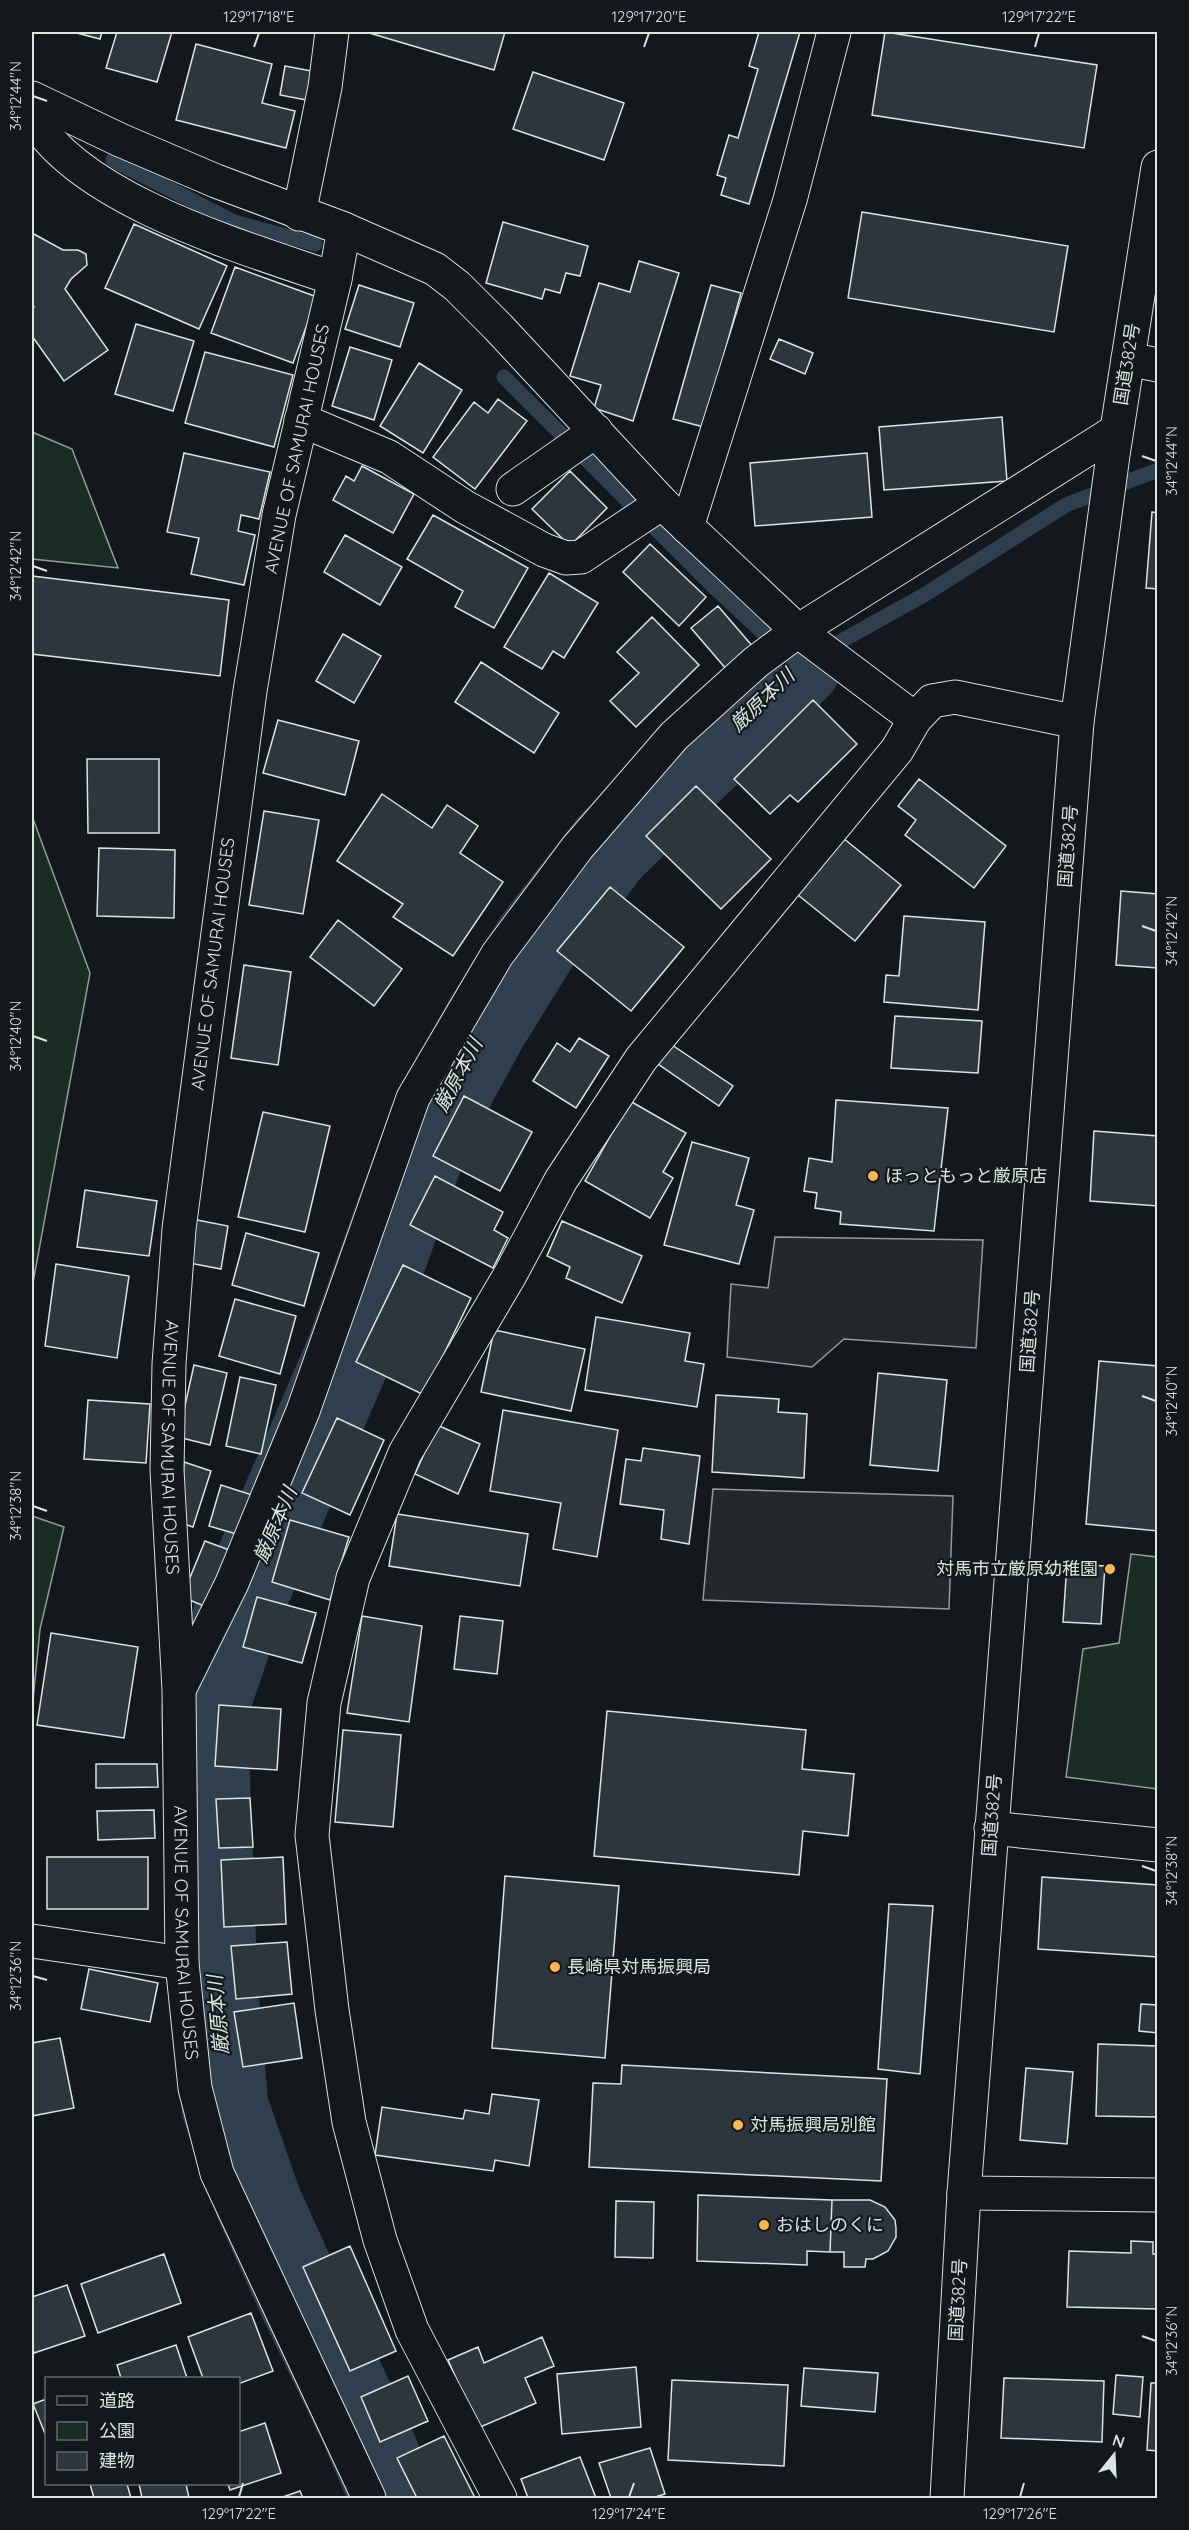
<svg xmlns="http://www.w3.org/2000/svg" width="1189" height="2530" font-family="Quicksand,'Noto Sans JP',sans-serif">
	<rect width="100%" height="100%" fill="#14181c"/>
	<path fill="#1a2d24" stroke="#939e99" stroke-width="1.5" d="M32 432 72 449 118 568 32 559Z
		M32 816 90 973 32 1288Z
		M32 1516 64 1527 40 1629 32 1711Z
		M1131 1554 1157 1557V1789L1066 1777 1083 1649 1119 1643Z"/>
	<path fill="#24282b" stroke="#939e99" stroke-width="1.5" d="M775 1237 983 1240 976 1348 844 1339 812 1367 727 1357 731 1284 768 1288Z
		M713 1489 953 1496 949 1609 703 1600Z"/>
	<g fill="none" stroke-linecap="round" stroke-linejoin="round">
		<path stroke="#2f3f4d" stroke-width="15" d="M113 160 234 222 315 244
			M504 377 713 586 798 665 924 595 1066 505 1158 470"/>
		<path stroke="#2f3f4d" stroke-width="87" d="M394 2498 364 2428 303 2302 258 2202 225 2107 214 1981 204 1711 240 1606 349 1353 432 1122 485 1025 539 938 610 847 798 665"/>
	</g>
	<path fill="#2c363c" stroke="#d8e6dc" stroke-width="1.5" d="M73 32H102L100 39Z
		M117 32H172L157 82 106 68Z
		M366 32H505L494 70Z
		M759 32H800L749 204 721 195 726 178 717 175 729 135 738 138 758 69 749 66Z
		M885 32 1097 65 1084 148 872 115Z
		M196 44 272 64 262 103 295 111 286 148 176 120Z
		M285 66 317 72 312 101 280 95Z
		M533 72 624 103 604 160 513 129Z
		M862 212 1068 246 1054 332 848 298Z
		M503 222 588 246 580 276 566 273 560 293 545 289 542 299 486 283Z
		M134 224 227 266 199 329 105 288Z
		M32 233 63 250H78L86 254 87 265 71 279 65 289 108 350 64 381 32 336V309L34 307 32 306Z
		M639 261 679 273 633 421 594 408 601 385 570 376 599 283 630 292Z
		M235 267 317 297 293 363 211 333Z
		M359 285 414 303 400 347 345 329Z
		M711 285 741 293 704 427 673 419Z
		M136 324 194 341 173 411 115 394Z
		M779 339 813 353 805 374 770 359Z
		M350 347 392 360 374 420 332 406Z
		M205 352 293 375 274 447 185 423Z
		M419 363 462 390 423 453 380 426Z
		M498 399 527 421 475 489 433 457 474 402 488 413Z
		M1002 417 1007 481 884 490 879 427Z
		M184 453 270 472 259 519 241 515 238 531 255 535 244 585 191 574 199 538 167 532Z
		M867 453 872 517 755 526 750 463Z
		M362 466 414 494 393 533 333 500 346 476 354 481Z
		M570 471 607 508 570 546 532 509Z
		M1152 512 1158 513V589L1146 588Z
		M433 515 528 568 494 628 455 607 463 591 407 559Z
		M345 535 402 567 380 605 324 572Z
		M650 544 706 597 679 626 623 572Z
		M549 573 598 603 564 658 553 651 542 669 504 647Z
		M32 576 229 600 220 676 32 654Z
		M718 606 754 648 727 670 691 628Z
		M652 617 699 665 636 727 610 701 639 673 617 652Z
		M343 634 381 656 354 703 316 681Z
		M481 662 559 713 534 753 455 702Z
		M813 700 857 744 798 802 790 795 770 814 734 779Z
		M278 720 359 741 345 795 263 773Z
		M87 759H159V833H88Z
		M919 779 1006 846 974 888 905 835 916 820 898 806Z
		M696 786 771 859 721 909 646 836Z
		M382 794 432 828 447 805 478 826 460 853 503 882 453 956 393 917 403 904 337 861Z
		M264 811 319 820 303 914 249 905Z
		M843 838 901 885 855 941 798 895Z
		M99 848 175 850 174 918 97 916Z
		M610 887 684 947 631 1011 557 951Z
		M1121 891 1158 894V968L1116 965Z
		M904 916 985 922 978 1010 884 1002 886 975 899 976Z
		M338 920 402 969 374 1006 310 957Z
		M244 965 291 972 278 1065 231 1058Z
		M895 1016 982 1021 978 1073 891 1068Z
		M579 1038 609 1056 576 1108 533 1081 557 1043 570 1052Z
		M672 1045 733 1086 719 1106 658 1064Z
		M464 1096 532 1132 500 1191 433 1156Z
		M836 1100 948 1108 934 1231 840 1224 841 1212 815 1208 817 1193 804 1191 809 1158 832 1162Z
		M630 1101 686 1133 663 1172 673 1178 650 1218 585 1181Z
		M263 1112 330 1126 305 1232 238 1217Z
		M1094 1131 1158 1136V1206L1090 1201Z
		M692 1142 749 1158 736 1205 754 1210 739 1264 664 1245Z
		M435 1176 503 1212 494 1230 508 1238 493 1268 410 1225Z
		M85 1190 157 1201 149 1256 77 1247Z
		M192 1219 228 1226 221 1269 184 1262Z
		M562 1221 642 1256 622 1303 566 1278 570 1267 547 1256Z
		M246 1233 319 1253 304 1306 232 1285Z
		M56 1264 129 1276 117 1358 45 1346Z
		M403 1265 471 1298 424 1395 356 1362Z
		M235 1299 296 1316 280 1374 219 1356Z
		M596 1317 690 1333 685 1361 704 1364 697 1407 585 1390Z
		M494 1330 585 1349 571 1411 481 1392Z
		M1099 1361 1158 1366V1531L1086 1524Z
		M194 1365 227 1373 210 1445 178 1437Z
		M878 1373 947 1380 938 1471 870 1465Z
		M240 1377 276 1385 261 1454 226 1446Z
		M716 1395 779 1399 778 1412 807 1414 804 1478 712 1472Z
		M88 1400 150 1404 146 1463 84 1459Z
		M503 1410 618 1430 597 1557 553 1549 561 1503 490 1491Z
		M337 1418 384 1440 350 1515 302 1493Z
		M437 1425 480 1444 458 1494 415 1474Z
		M643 1448 700 1456 689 1544 661 1539 664 1510 620 1504 626 1459 641 1461Z
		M184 1462 211 1471 193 1527 181 1523Z
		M221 1485 252 1495 240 1535 209 1526Z
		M397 1514 528 1534 520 1586 389 1566Z
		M290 1520 349 1537 330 1600 272 1582Z
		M205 1541 232 1551 209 1608 182 1597Z
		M1067 1564 1105 1566 1101 1624 1063 1622Z
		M257 1597 316 1613 302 1663 243 1647Z
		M362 1616 422 1626 409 1722 347 1713Z
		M460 1616 503 1621 497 1674 454 1669Z
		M51 1633 138 1647 124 1738 37 1725Z
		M219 1705 281 1709 277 1770 215 1766Z
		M607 1711 806 1730 802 1769 854 1774 848 1836 803 1831 799 1875 594 1856Z
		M343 1730 401 1735 393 1827 335 1822Z
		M96 1764H157L158 1787 96 1788Z
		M250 1798 253 1847 219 1848 216 1799Z
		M154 1810 155 1838 98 1840 97 1811Z
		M47 1857H148V1909H47Z
		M283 1857 286 1924 224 1927 221 1860Z
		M505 1876 619 1886 605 2058 492 2048Z
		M1042 1877 1158 1885V1957L1038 1949Z
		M889 1904 933 1906 920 2074 878 2069Z
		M287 1942 292 1994 236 1999 231 1946Z
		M89 1969 158 1983 150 2022 81 2009Z
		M294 2003 302 2058 243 2067 234 2012Z
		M1141 2004 1158 2005V2033L1139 2031Z
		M60 2038 74 2108 32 2116V2043Z
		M1098 2044 1158 2046V2117L1096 2116Z
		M622 2065 887 2079 881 2181 589 2167 593 2083 621 2084Z
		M1026 2068 1073 2072 1067 2144 1020 2140Z
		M492 2094 539 2100 529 2166 495 2160 493 2171 375 2155 382 2107 463 2119 465 2110 489 2114Z
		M698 2195 832 2200 830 2252 807 2251V2265L697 2261Z
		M832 2200H870L885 2207 895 2220 896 2228V2237L888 2251 873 2259H866L865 2267H844V2252H830Z
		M616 2201 654 2202 653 2258 615 2257Z
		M1131 2241 1153 2242V2254H1158V2309L1067 2307 1069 2251 1131 2253Z
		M350 2246 396 2351 350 2371 303 2267Z
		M164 2254 181 2303 98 2333 81 2284Z
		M67 2285 85 2336 34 2353 32 2347V2297Z
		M251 2313 273 2371 238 2384V2378H203L188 2337Z
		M542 2337 554 2366 525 2378 536 2403 478 2428 448 2360 478 2347 484 2363Z
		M176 2345 187 2378H121L117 2365Z
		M636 2367 641 2427 562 2434 557 2374Z
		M804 2368 878 2373 875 2412 801 2406Z
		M1116 2375 1143 2377 1140 2417 1113 2414Z
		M408 2376 428 2421 380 2442 361 2397Z
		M1004 2378 1104 2381 1102 2442 1001 2438Z
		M672 2380 788 2385 784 2466 668 2460Z
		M1151 2383H1158V2451L1147 2450Z
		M46 2399V2436L33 2404Z
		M265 2423 281 2473 230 2490 228 2484H238V2432Z
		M444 2436 475 2498H417L397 2458Z
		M650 2448 665 2494 652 2498H611L599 2463Z
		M580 2457 596 2498H528L521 2479Z
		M90 2484H127L131 2498H94Z
		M139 2484H186L189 2498H142Z
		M300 2491 303 2498H280Z"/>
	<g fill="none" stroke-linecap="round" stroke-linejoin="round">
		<defs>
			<g id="minor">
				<path d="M32 98 120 140 216 181 344 229 435 269 457 286 498 327 662 503 798 631 1116 431"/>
				<path d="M32 116C80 201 246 248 335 279"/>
				<path d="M299 214 325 87 332 32"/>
				<path id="s1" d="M344 229 335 279 279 515 250 691 179 1229 169 1364 167 1470 179 1690 182 1963 195 2088 217 2173 369 2498"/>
				<path d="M1128 359 1158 365"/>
				<path d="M301 420 389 457 465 507 544 550 566 558 581 557 662 503"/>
				<path d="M513 489 596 431"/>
				<path d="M687 527 790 200 834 32"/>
				<path d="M180 1688 232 1583 303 1411 413 1098 497 955 577 848 674 736 756 662 798 631 915 719"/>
				<path d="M991 1828 1158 1845"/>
				<path d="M32 1941 182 1963"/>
				<path d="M964 2193 1158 2195"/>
				<path d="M500 2498 412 2330 380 2240 349 2122 332 2010 312 1835 324 1703 353 1578 405 1453 510 1275 561 1180 641 1059 897 750 915 719 932 701 955 697 1077 722"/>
			</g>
			<path id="highway" d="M947 2498 964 2193 1077 722 1113 455 1158 167"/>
		</defs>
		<use href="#minor" stroke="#d8e6dc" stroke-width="35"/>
		<use href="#highway" stroke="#d8e6dc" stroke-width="35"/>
		<use href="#minor" stroke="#14181c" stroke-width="33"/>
		<use href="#highway" stroke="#14181c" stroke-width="33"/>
	</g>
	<path fill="none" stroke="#d8e6dc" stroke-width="2" d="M254 47 259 33M644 47 649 33M1035 47 1039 33M33 96 47 101M1142 456 1156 461M33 566 47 571M1142 926 1156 931M33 1036 47 1041M1142 1396 1156 1401M33 1506 47 1511M1142 1866 1156 1871M33 1976 47 1980M1142 2336 1156 2341M239 2497 243 2483M629 2497 634 2483M1020 2497 1024 2483"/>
	<g fill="#ffb74d" stroke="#14181c" stroke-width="2">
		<circle cx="873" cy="1176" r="6"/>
		<circle cx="1110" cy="1569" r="6"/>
		<circle cx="555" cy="1967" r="6"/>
		<circle cx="738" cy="2125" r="6"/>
		<circle cx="764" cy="2225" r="6"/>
	</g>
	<g text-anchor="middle" stroke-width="4.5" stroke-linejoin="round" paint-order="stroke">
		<g font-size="18" fill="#d8e6dc" stroke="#14181c">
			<text transform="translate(1127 364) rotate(-81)" y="6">国道382号</text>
			<text transform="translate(297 449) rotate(-78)" y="6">AVENUE OF SAMURAI HOUSES</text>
			<text transform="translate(1068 846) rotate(-86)" y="6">国道382号</text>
			<text transform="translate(213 964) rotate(-83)" y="6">AVENUE OF SAMURAI HOUSES</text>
			<text transform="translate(1030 1331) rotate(-86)" y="6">国道382号</text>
			<text dy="6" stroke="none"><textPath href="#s1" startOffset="1233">AVENUE OF SAMURAI HOUSES</textPath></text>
			<text transform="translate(992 1815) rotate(-86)" y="6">国道382号</text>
			<text dy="6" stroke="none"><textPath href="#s1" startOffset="1719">AVENUE OF SAMURAI HOUSES</textPath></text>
			<text transform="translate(958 2300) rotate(-87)" y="6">国道382号</text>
		</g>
		<g font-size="18" fill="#d8e6dc" stroke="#14181c" text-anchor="start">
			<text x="885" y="1182">ほっともっと厳原店</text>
			<text x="1098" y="1575" text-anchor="end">対馬市立厳原幼稚園</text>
			<text x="567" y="1973">長崎県対馬振興局</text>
			<text x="750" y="2131">対馬振興局別館</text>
			<text x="776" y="2231">おはしのくに</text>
		</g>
		<g font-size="20" font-style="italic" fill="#d8e6dc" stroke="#14181c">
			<text transform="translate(762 700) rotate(-44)" y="7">厳原本川</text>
			<text transform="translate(458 1075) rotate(-62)" y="7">厳原本川</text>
			<text transform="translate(275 1525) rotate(-67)" y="7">厳原本川</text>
			<text transform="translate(218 2015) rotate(-95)" y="7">厳原本川</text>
		</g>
	</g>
	<rect width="1189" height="2530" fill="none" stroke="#14181c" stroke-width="66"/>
	<rect x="45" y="2377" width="195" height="108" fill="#14181c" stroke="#626a69" stroke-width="1.5"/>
	<rect x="57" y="2396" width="30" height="9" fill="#14181c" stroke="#626a69" stroke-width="1.5"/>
	<text x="99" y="2407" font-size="18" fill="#d8e6dc">道路</text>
	<rect x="57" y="2422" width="30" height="18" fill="#1a2d24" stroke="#626a69" stroke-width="1.5"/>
	<text x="99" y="2437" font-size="18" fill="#d8e6dc">公園</text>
	<rect x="57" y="2452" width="30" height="18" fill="#2c363c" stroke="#626a69" stroke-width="1.5"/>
	<text x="99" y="2467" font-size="18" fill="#d8e6dc">建物</text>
	<g transform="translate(1114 2455) rotate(18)" stroke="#14181c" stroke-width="4.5" paint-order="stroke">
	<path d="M0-4.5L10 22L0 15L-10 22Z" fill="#d8e6dc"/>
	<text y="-9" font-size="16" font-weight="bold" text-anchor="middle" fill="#d8e6dc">N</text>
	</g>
	<rect x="33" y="33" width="1123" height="2464" fill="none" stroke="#d8e6dc" stroke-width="2"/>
	<g font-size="15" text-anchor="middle" fill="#d8e6dc">
		<text x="259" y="22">129°17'18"E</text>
		<text x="649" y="22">129°17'20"E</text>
		<text x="1039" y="22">129°17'22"E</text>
		<text transform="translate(16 96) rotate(-90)" y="5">34°12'44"N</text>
		<text transform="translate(1172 461) rotate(-90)" y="5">34°12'44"N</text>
		<text transform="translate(16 566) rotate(-90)" y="5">34°12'42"N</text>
		<text transform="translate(1172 931) rotate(-90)" y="5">34°12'42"N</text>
		<text transform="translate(16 1036) rotate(-90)" y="5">34°12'40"N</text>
		<text transform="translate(1172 1401) rotate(-90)" y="5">34°12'40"N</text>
		<text transform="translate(16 1506) rotate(-90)" y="5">34°12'38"N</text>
		<text transform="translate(1172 1871) rotate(-90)" y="5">34°12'38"N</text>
		<text transform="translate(16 1976) rotate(-90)" y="5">34°12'36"N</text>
		<text transform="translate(1172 2341) rotate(-90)" y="5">34°12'36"N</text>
		<text x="239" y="2519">129°17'22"E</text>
		<text x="629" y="2519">129°17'24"E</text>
		<text x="1020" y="2519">129°17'26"E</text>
	</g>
</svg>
